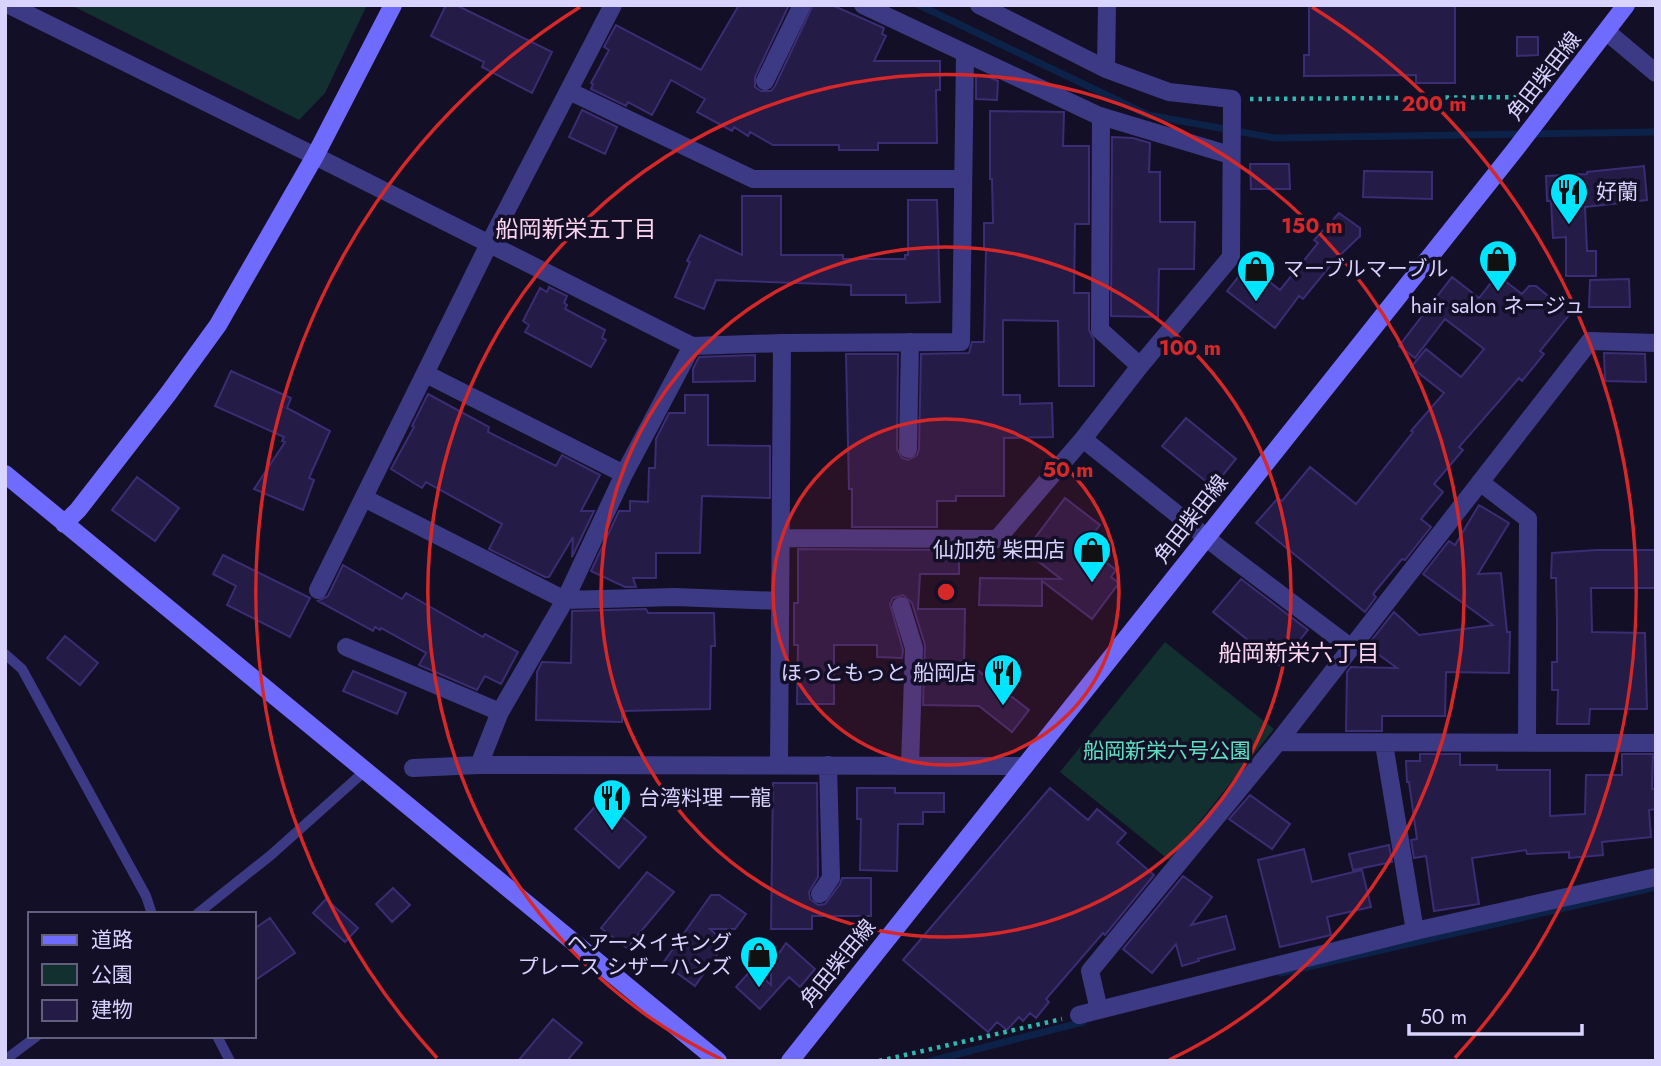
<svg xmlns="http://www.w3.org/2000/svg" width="1661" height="1066" font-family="Jost,'Noto Sans JP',sans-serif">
	<rect width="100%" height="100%" fill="#130f26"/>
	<path fill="#12302f" d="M71 5H367L325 93 299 120Z
		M1165 642 1274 729 1169 860 1060 772Z"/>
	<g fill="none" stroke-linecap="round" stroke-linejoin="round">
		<path stroke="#0c2248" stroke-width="7" d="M919 5 1148 115 1275 138 1656 132
			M1281 973 1656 887
			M931 1061 1083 1022"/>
	</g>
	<path fill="#241b47" stroke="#3b2d73" stroke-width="2" d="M446 5H456L552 52 532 93 482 67 484 62 431 36Z
		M739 5H789L755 77V87L761 91H771L775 86 813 5H832L884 28 882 34 886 36 874 61H940V90H936L937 143H878V150H839V145H773L750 132 748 136 734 127 732 131 697 112 705 99 671 80 652 115 628 102 626 106 591 89 593 84 591 83 609 50 604 47 616 25 701 70Z
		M1309 5H1455V83H1416V75L1304 76V55H1309Z
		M1517 37H1538V55L1517 56Z
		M976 76H987L998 81 997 100 976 99Z
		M582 110 617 127 605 154 569 137Z
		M990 111 1064 112 1063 146H1089V224H1075L1074 293H1089V330L1094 340V386H1059L1058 321 1003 320V395H1020V404L1052 403 1053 437 1004 438V496H956V501H937V527H852V489H849L846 354H898L897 449 902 458 908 460 917 455 919 449 921 354 969 353 972 342H984L986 249H984V223H993L992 179H990Z
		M1112 137 1133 138 1150 143 1149 172H1160V222H1195L1194 269H1159L1158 317 1111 316Z
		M1250 164H1289L1290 189H1251Z
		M1644 166 1647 200 1585 207 1587 251H1596V276H1566V237L1553 238 1551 201H1547L1546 176 1587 174V172Z
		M1364 171 1432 172V199L1363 197Z
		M742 196H781V255H843V259H905V255H908V200H937L940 302 906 303V295H851V285L716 280 704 309 675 297 690 262 687 261 700 235 742 255Z
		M1339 213 1360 228V236L1335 260 1303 299 1299 296 1275 328 1227 291 1248 265 1280 290 1318 243 1314 240Z
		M1497 275 1522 294 1529 286H1536L1570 314 1540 351 1544 354 1522 381 1519 378 1459 447 1463 450 1434 484 1443 492 1421 519 1431 527 1405 560 1402 559 1373 594 1376 597 1365 612 1256 523 1278 498 1282 501 1310 467 1356 504 1413 432 1411 431 1444 393 1411 367 1426 349 1461 377 1484 349 1445 319 1415 358 1399 346 1452 277 1479 298Z
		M1629 279 1630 307H1589L1590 280Z
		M549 287 567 296 564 303 567 305 565 309 605 330 602 338 606 340 591 367 525 332 529 325 523 321 540 288 547 292Z
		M1604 353 1645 354 1646 382 1605 381Z
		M755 355V381L693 382V369L699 357Z
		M231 371 291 398 287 408 330 431 309 478 314 480 303 510 254 489 285 442 282 441 284 437 215 406Z
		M428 394 489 427 488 432 556 466 562 455 600 475 581 511H594L572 557 573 537 549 577H545L489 549 502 524 426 482 422 488 391 469 414 427 412 426Z
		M685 395H708V445L770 446V498L702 496 700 553H656V578H633L636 587H625L591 571 619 511H630V501L648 502 649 468H655L656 439 669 413H685Z
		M1186 418 1236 459 1213 487 1162 446Z
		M137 477 179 508 155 541 112 510Z
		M1065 498 1100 525 1084 545 1116 570 1111 577 1119 583 1092 619 1042 581V606L979 605 980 578 1061 579 1025 551Z
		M1479 505 1509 523 1478 574 1501 573 1507 632H1510L1509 673 1446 672 1445 716H1382V731H1346L1347 672 1351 667 1397 668 1367 646 1394 612 1419 635 1493 625 1423 574 1449 541 1455 545Z
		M798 549 959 550V574H920L918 609H965L964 669H976L1029 710 1012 732 979 706 923 705 925 645 912 603 903 595 893 598 890 604 903 650 902 658 877 657V645H834V704H797L798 645H794V603H798Z
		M1597 550H1656V588H1591L1592 632 1645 633 1647 709H1590L1589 724H1557L1558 690H1552V662H1557V622L1556 578H1551L1552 553Z
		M223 555 310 598 290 637 227 605 236 586 213 574Z
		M343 565 402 599 406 593 483 637 485 634 518 652 501 684 485 676 477 690 419 665 426 653 381 628 380 630 375 627 373 631 318 601 328 596Z
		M1241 579 1308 630 1279 665 1213 612Z
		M646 609 648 613H714L715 646H711L710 709 622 711V722L536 720 537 672 542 662 571 663 572 611Z
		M65 636 98 663 80 685 47 658Z
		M353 671 406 693 397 714 343 691Z
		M1420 754H1460V765H1497V770H1550V816L1585 814 1586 775H1622V754H1653L1652 789H1656V809L1649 810 1651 837 1602 842 1603 855 1569 858V852L1527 854 1526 850 1472 858 1479 904 1434 911 1426 856 1414 858 1411 840 1417 839 1409 782H1407L1406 761H1420Z
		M773 783H817L818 877 809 892 810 899 818 905 825 904 840 884 842 878H871V916H812V929H771Z
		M857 788H895V793H944V812H923V824H898L897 871 860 870 861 819H857Z
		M1050 788 1088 820 1097 809 1126 833 1117 843 1154 875 1105 935 1103 933 1046 999 1049 1002 1036 1018 1030 1013 1023 1021 1019 1017 1007 1030 997 1022 988 1032 903 960Z
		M1250 795 1290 824 1272 849 1229 819Z
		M602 799 646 837 619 868 575 829Z
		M1389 845 1392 862 1353 870 1349 854Z
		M1304 849 1312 882 1362 870 1371 907 1327 917 1331 935 1280 947 1258 860Z
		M647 872 674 892 627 948 601 928Z
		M1183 876 1212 897 1191 925 1226 916 1235 949 1198 959 1199 961 1182 966 1176 944 1152 973 1123 949Z
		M393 888 410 905 392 922 376 904Z
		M711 895H719L746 914 735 929H710L725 943 695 986 663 963Z
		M326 899 358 928 345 942 313 913Z
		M270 918 295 953 254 981V929Z
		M786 943 815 969 800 987 789 977 760 1009 736 987 753 968 771 985V965Z
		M553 1019 582 1043 567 1061H518Z"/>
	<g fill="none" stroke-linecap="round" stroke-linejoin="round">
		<path stroke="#2fb8b0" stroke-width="4.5" stroke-dasharray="3.5 5" stroke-linecap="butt" d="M1250 99 1532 97
			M879 1061 1062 1019"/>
		<path stroke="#3d3a85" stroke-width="10" d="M5 654 22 669 146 896 152 914
			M197 914 271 855 366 770
			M217 1036 230 1061
			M5 1060 37 1036"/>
		<path stroke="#3d3a85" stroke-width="18" d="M9 5 315 156 692 346 782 343 961 342 965 54
			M863 5 1097 115 1230 155
			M1607 32 1656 73
			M1106 69 1107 5
			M765 81 802 5
			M569 91 753 179H962
			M1101 116 1100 330 1140 366
			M426 374 624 474
			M1083 439 1223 551 1350 647
			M908 449 910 342
			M1480 482 1528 519 1527 742
			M364 498 565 600 624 474 692 346
			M781 538 997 539 1083 439 1140 366 1231 257 1232 99 1169 92 1106 69 979 5
			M318 590 489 244 613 5
			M901 606 914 648 910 765
			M346 647 500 712
			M1278 742 1656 743
			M1384 744 1415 931
			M779 764 782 343
			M479 765 500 712 565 600 675 597 780 601
			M413 768 479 765 1025 766
			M820 894 831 878 828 765
			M1099 1010 1090 971 1278 742 1590 341 1656 343
			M1079 1015 1415 931 1656 877"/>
		<path stroke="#6f6bff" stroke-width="18" d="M5 474 718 1061
			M64 524 78 510 168 394 218 325 315 156 393 5
			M790 1061 1514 151 1626 5"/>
	</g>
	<circle cx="946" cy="592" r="173" fill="#d62828" fill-opacity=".12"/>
	<g fill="none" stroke="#d62828" stroke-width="3.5">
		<circle cx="946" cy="592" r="173"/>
		<circle cx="946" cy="592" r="345"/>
		<path d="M723 1060A518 518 0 1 1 1169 1060"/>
		<path d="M437 1058A690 690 0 0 1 580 7M1312 7A690 690 0 0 1 1455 1058"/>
	</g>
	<defs>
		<symbol id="restaurant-pin" viewBox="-11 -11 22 30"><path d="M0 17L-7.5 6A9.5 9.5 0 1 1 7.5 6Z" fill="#00e5ff" stroke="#130f26"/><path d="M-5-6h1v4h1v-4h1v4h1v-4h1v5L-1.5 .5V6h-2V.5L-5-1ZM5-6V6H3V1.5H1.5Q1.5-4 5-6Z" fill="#111"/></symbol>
		<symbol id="shop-pin" viewBox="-11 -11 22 30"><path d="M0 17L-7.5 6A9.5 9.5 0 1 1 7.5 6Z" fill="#00e5ff" stroke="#130f26"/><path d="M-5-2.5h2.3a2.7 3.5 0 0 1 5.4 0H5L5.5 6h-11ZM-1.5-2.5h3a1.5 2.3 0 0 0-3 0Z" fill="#111"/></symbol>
	</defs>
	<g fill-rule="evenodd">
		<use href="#restaurant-pin" x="1547" y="170" width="44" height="60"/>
		<use href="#shop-pin" x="1476" y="237" width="44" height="60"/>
		<use href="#shop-pin" x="1234" y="247" width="44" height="60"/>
		<use href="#shop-pin" x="1070" y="528" width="44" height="60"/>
		<use href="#restaurant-pin" x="981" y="651" width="44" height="60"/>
		<use href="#restaurant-pin" x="590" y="776" width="44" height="60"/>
		<use href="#shop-pin" x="737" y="933" width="44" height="60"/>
	</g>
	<g text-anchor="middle" stroke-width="7" stroke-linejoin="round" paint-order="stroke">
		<g font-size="21" fill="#d9d4ff" stroke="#130f26">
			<text transform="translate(1544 76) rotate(-52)" y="7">角田柴田線</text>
			<text transform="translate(1191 519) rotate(-52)" y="7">角田柴田線</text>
			<text transform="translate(838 963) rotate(-51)" y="7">角田柴田線</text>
		</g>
		<g font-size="21" fill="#d9d4ff" stroke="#130f26" text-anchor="start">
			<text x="1596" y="199">好蘭</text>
			<text x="1283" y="276">マーブルマーブル</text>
			<text x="1498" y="313" text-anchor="middle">hair salon ネージュ</text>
			<text x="1065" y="557" text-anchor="end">仙加苑 柴田店</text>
			<text x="976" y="680" text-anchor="end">ほっともっと 船岡店</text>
			<text x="639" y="805">台湾料理 一龍</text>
			<text x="732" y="950" text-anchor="end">ヘアーメイキング<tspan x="732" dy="24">プレース シザーハンズ</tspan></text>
		</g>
		<g font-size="21" fill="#5fe0c0" stroke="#130f26">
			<text x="1167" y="758">船岡新栄六号公園</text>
		</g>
		<g font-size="23" fill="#ffd6f0" stroke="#130f26">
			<text x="576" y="237">船岡新栄五丁目</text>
			<text x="1299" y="661">船岡新栄六丁目</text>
		</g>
	</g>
	<circle cx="946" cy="592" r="10" fill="#d62828" stroke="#130f26" stroke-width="3.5"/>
	<g font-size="21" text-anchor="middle" font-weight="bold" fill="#d62828" stroke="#130f26" stroke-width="7" stroke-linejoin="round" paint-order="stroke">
		<text x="1434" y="111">200 m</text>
		<text x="1312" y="233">150 m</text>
		<text x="1190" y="355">100 m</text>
		<text x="1068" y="477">50 m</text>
	</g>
	<rect width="1661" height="1066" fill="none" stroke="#d9d4ff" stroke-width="14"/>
	<rect x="28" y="912" width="228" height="126" fill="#130f26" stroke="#625e7d" stroke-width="2"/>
	<rect x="42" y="935" width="35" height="10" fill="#6f6bff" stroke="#625e7d" stroke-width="2"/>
	<text x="91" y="947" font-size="21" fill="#d9d4ff">道路</text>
	<rect x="42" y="964" width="35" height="21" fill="#12302f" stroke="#625e7d" stroke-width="2"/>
	<text x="91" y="982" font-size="21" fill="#d9d4ff">公園</text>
	<rect x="42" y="1000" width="35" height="21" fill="#241b47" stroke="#625e7d" stroke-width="2"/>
	<text x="91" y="1017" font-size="21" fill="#d9d4ff">建物</text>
	<path d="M1409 1024v10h173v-10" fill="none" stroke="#d9d4ff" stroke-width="3.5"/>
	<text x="1420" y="1024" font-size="21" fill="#d9d4ff" stroke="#130f26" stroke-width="5" paint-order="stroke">50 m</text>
</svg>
